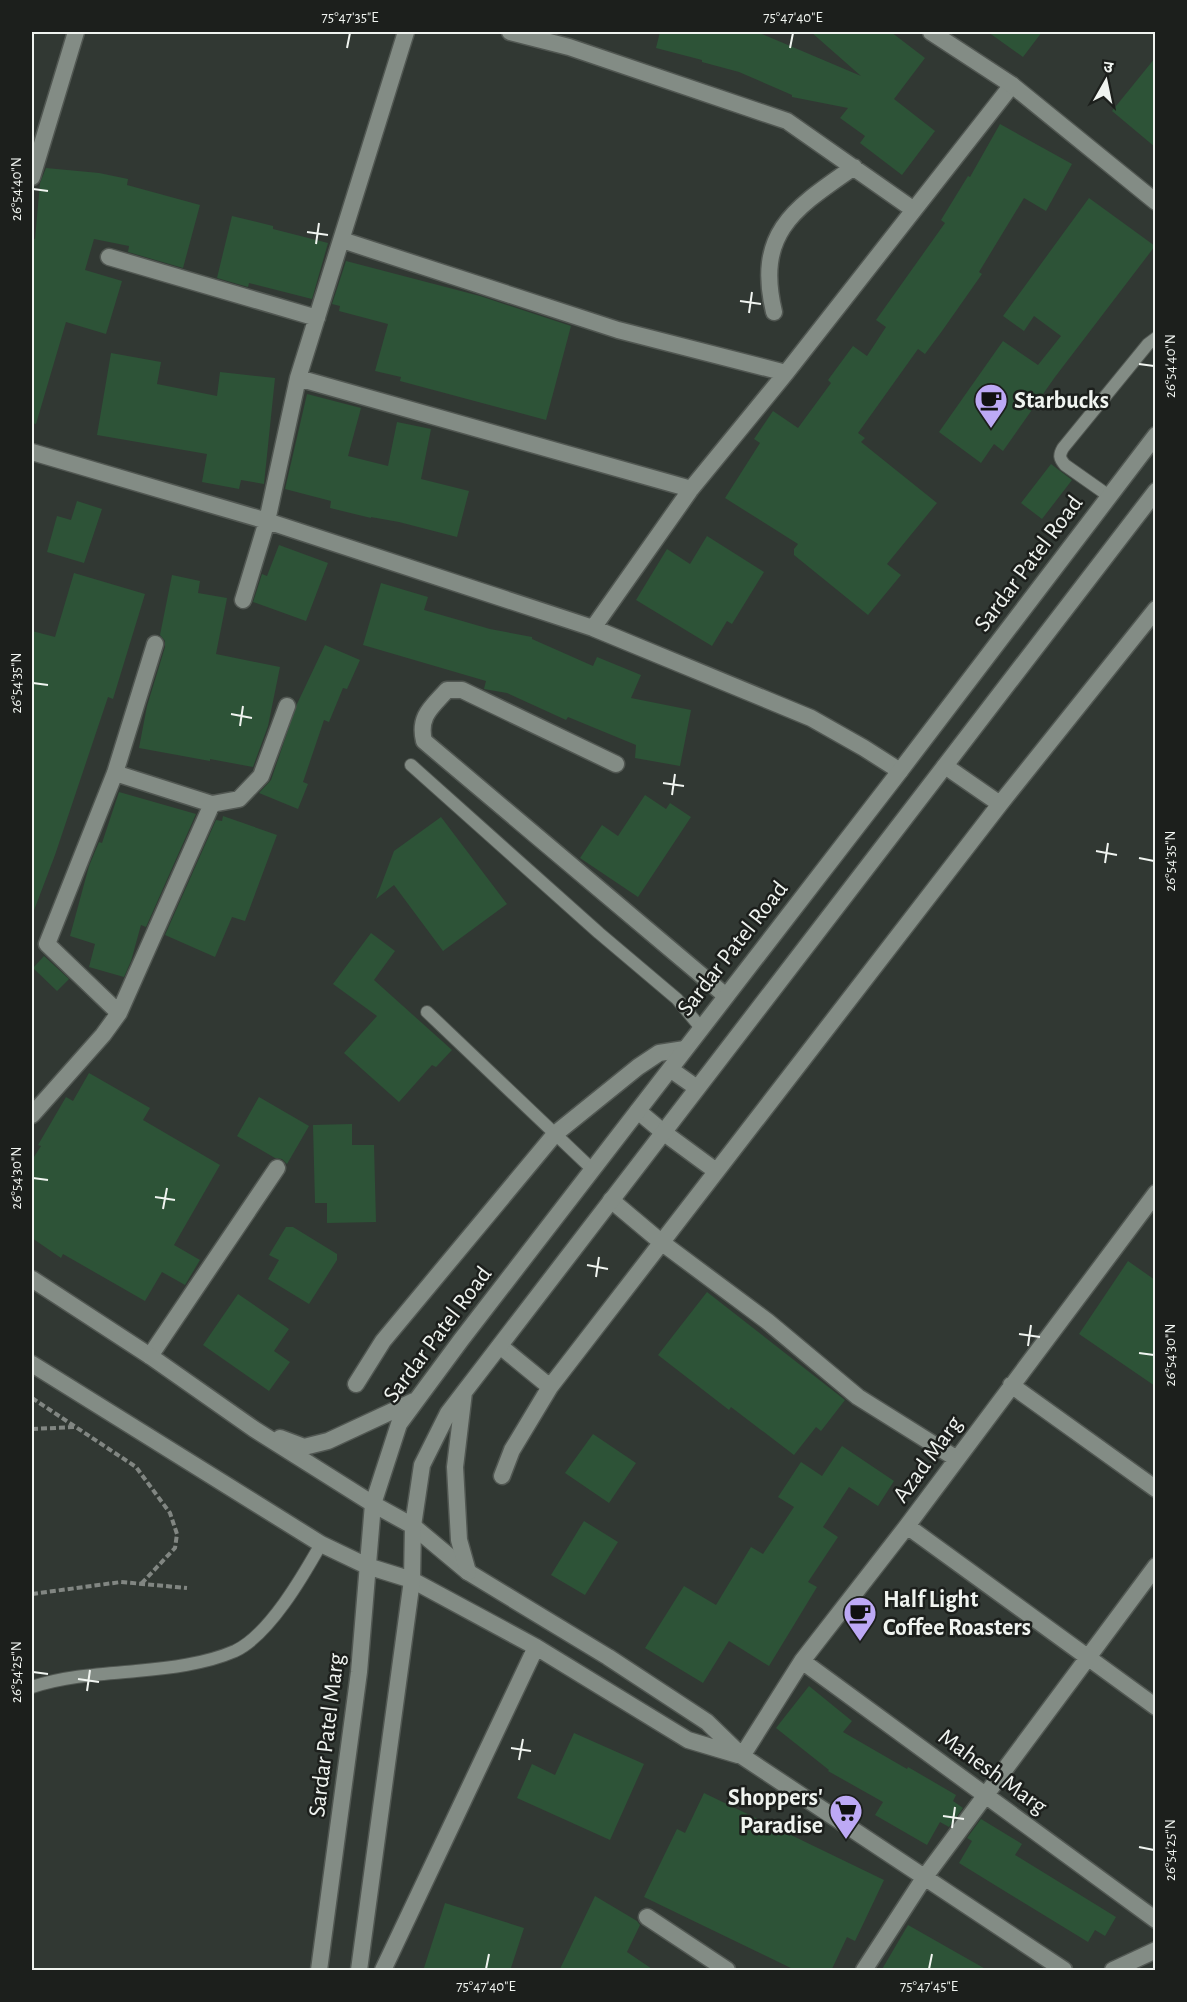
<svg xmlns="http://www.w3.org/2000/svg" width="1187" height="2002" font-family="'Alegreya Sans','Noto Sans Devanagari',sans-serif">
	<rect width="100%" height="100%" fill="#313833"/>
	<path fill="#2d5337" d="M660 32H757L861 76 811 32H891L925 58 894 99 935 131 902 175 860 143 865 136 840 118 848 108 792 97V95L739 72 702 62V60L656 48Z
		M988 32H1042L1023 57Z
		M1155 58V147L1112 111Z
		M1000 124 1072 164 1046 211 1024 198 979 272 982 274 942 331 925 354 918 349 858 433 865 438 861 442 937 503 887 564 901 575 868 615 794 555V549L798 544 725 498 760 443 754 439 773 411 798 428 831 383 828 380 853 346 867 356 886 327 876 320 945 223 941 220 968 176 970 177Z
		M46 168 99 173 128 179 127 185 200 205 183 268 128 252 129 246 94 239 85 270 122 281 106 334 66 322 36 424 32 423V238L35 239 40 183Z
		M1089 198 1155 246 1055 377 1003 451 994 444 981 463 939 432 1003 341 1038 365 1061 336 1034 316 1024 331 1003 316Z
		M232 216 273 226V229L328 243 312 299 249 283 248 287 217 278Z
		M346 261 480 296 571 326 546 420 400 381 401 377 375 371 388 324 339 311 340 306 332 304Z
		M111 353 161 362 157 384 217 396 220 372 275 378 264 484 241 480 239 489 202 482 207 454 97 435Z
		M307 394 361 408 348 456 388 466 397 422 431 429 421 479 469 491 457 537 399 522 371 517V518L330 508 331 501 285 489Z
		M1051 464 1072 480 1042 519 1021 503Z
		M77 501 102 509 84 563 47 552 57 516 71 520Z
		M707 536 764 572 732 624 727 621 712 646 636 600 667 549 690 564Z
		M279 545 328 563 306 621 253 602 262 574 267 576Z
		M74 573 145 594 113 699 108 697 55 855 33 913H32V631L55 637Z
		M172 575 200 581 198 593 227 598 216 654 280 667 268 726 253 767 210 759V761L139 748 147 706 165 647V641L160 635Z
		M381 583 428 597 424 610 490 629 532 637V639L593 666 597 657 641 675 631 698 691 710 680 766 635 758 636 745 568 717 566 720 507 693 484 689 486 681 363 645Z
		M325 645 360 660 347 689 343 688 329 722 324 720 303 782 308 784 298 809 259 793 271 780 297 704Z
		M119 792 196 814 146 927 141 925 131 961 124 977 89 967 95 944 70 936 89 866 99 842 102 843Z
		M645 795 666 809 670 803 691 817 638 897 580 858 602 825 618 836Z
		M223 816 277 835 245 921 232 917 215 957 165 935 216 820 222 821Z
		M441 817 507 904 443 951 394 885 376 899 394 851Z
		M371 933 395 951 374 980 452 1050 436 1067 432 1065 399 1102 344 1053 377 1016 333 984Z
		M44 956 69 979 57 991 33 968Z
		M89 1073 150 1108 143 1120 220 1165 174 1245 200 1260 185 1285 162 1272 145 1301 63 1254 61 1258 32 1238V1160L41 1146 38 1145 66 1097 73 1101Z
		M259 1097 309 1126 287 1164 282 1159 275 1158 237 1136Z
		M352 1124V1145H374L376 1222 327 1223V1203H315L313 1125Z
		M286 1227H293L337 1254V1260L309 1304 268 1279 279 1260 269 1255Z
		M1128 1261 1155 1280V1386L1079 1334Z
		M707 1292 845 1400 821 1431 816 1427 794 1455 731 1407 729 1410 658 1355Z
		M238 1294 289 1329 274 1351 290 1362 269 1391 203 1345Z
		M593 1434 636 1463 609 1503 565 1473Z
		M842 1446 894 1481 878 1506 849 1487 823 1527 838 1537 808 1582 817 1587 769 1666 729 1641 703 1683 645 1648 684 1586 716 1605 751 1547 763 1554 794 1507 778 1497 801 1462 822 1476Z
		M584 1521 618 1542 585 1595 551 1575Z
		M809 1686 852 1721 843 1732 907 1769 908 1767 956 1795 953 1801 963 1808 949 1827 940 1822 927 1845 875 1815 883 1802 828 1771 829 1770 776 1728Z
		M574 1733 644 1764 610 1840 517 1798 532 1764 555 1775Z
		M704 1793 884 1880 855 1941 847 1937 831 1971H797L644 1897 677 1829 685 1833Z
		M981 1819 1022 1844 1015 1855 1116 1917 1105 1936 1095 1930 1088 1942 959 1863 972 1841 967 1838Z
		M595 1896 637 1921 640 1925 627 1952 655 1971H559Z
		M445 1903 524 1928 510 1971H423Z
		M908 1925 989 1971H881Z"/>
	<g fill="none" stroke-linecap="round" stroke-linejoin="round">
		<defs>
			<path id="service" d="M1109 496 1065 465C1059 458 1059 455 1063 448L1148 344 1156 338
				M411 765 599 933 677 999 701 1028
				M427 1012 592 1169
				M32 1687C65 1676 101 1674 136 1671 169 1668 205 1664 235 1651 269 1635 303 1576 321 1544"/>
			<path id="minor" d="M510 32 569 47 787 121 914 210
				M32 177 76 32
				M342 240 618 330 786 373
				M109 257 317 318
				M774 312C755 232 795 208 854 167
				M298 378 691 489
				M32 452 267 521 593 628 811 718 864 748 900 771
				M243 600 267 521 298 378 406 32
				M593 628 691 489 786 373 1012 85
				M616 764 462 690H447C432 707 418 716 424 741L726 996
				M945 766 1000 804
				M212 804 239 799 261 776 287 706
				M119 1013 47 944 115 773 155 644
				M638 1111 663 1132 716 1171
				M32 1115 103 1035 119 1013 212 804 115 773
				M611 1200 661 1242 767 1321 858 1397 957 1459
				M500 1346 550 1387
				M150 1356 277 1168
				M356 1384 383 1341 555 1134 638 1067 659 1053 685 1049
				M1011 1385 1156 1489
				M502 1476 512 1450 550 1387 1000 804 1156 609
				M413 1526 468 1572 608 1657 707 1722 742 1756 1064 1970
				M907 1526 1156 1707
				M412 1580 536 1647 688 1740 738 1755
				M802 1661 1156 1920
				M742 1756 802 1661 907 1526 1156 1193
				M647 1917 727 1970
				M383 1970 536 1647
				M864 1970 924 1878 1156 1566
				M1113 1970 1156 1950"/>
			<path id="tertiary" d="M931 32 1012 85 1156 202
				M670 1069 697 1088
				M32 1279 150 1356 254 1429 373 1504 413 1526
				M32 1364 321 1544 367 1566 412 1580
				M464 1392 455 1467 459 1540 468 1572
				M280 1438 304 1447 328 1441 414 1401
				M319 1970 359 1672 373 1504 399 1424 461 1340 900 771 1156 435
				M359 1970 412 1580 413 1526 422 1465 448 1413 1156 491"/>
		</defs>
		<use href="#service" stroke="#515752" stroke-width="14"/>
		<use href="#minor" stroke="#515752" stroke-width="19"/>
		<use href="#tertiary" stroke="#515752" stroke-width="19"/>
		<path stroke="#818682" stroke-width="4" stroke-dasharray="6 3" stroke-linecap="butt" d="M32 1398 136 1467 170 1513 177 1534 175 1548 141 1584
			M32 1429 75 1427
			M32 1594 121 1582 187 1588"/>
		<use href="#service" stroke="#838c85" stroke-width="12"/>
		<use href="#minor" stroke="#838c85" stroke-width="16"/>
		<use href="#tertiary" stroke="#838c85" stroke-width="16"/>
	</g>
	<path fill="none" stroke="#f0f4f0" stroke-width="2" d="M347 48 350 33M790 48 793 33M33 189 48 191M307 232 328 235M316 244 319 223M740 301 761 304M749 313 752 292M1139 364 1154 366M33 683 48 685M231 714 252 718M240 726 243 706M663 783 684 786M672 795 675 774M1096 851 1117 855M1139 858 1154 861M1105 863 1108 843M33 1178 48 1180M155 1197 175 1200M163 1209 167 1188M587 1265 608 1269M596 1277 599 1257M1019 1334 1040 1337M1028 1346 1031 1325M1139 1353 1154 1355M33 1672 48 1674M78 1679 99 1682M87 1691 90 1670M511 1748 531 1751M519 1760 523 1739M943 1816 964 1819M952 1828 955 1807M1139 1847 1154 1850M486 1969 489 1954M929 1969 932 1954"/>
	<defs>
		<symbol id="cafe-pin" viewBox="-11 -11 22 30"><path d="M0 17L-7.5 6A9.5 9.5 0 1 1 7.5 6Z" fill="#bda9f5" stroke="#1c1f1c"/><path d="M-5.5-4.5H6V0H3Q3 3.5 0 3.5H-2.5Q-5.5 3.5-5.5 0ZM3-3.2v2h1.7v-2ZM-6 4.5H4V6H-6Z" fill="#111"/></symbol>
		<symbol id="supermarket-pin" viewBox="-11 -11 22 30"><path d="M0 17L-7.5 6A9.5 9.5 0 1 1 7.5 6Z" fill="#bda9f5" stroke="#1c1f1c"/><path d="M-6-5.5h2.5l.6 2H6L4.5 2H-2.5L-4.4-4H-6ZM-1.5 3.2a1.3 1.3 0 1 0 .1 0ZM3 3.2a1.3 1.3 0 1 0 .1 0Z" fill="#111"/></symbol>
	</defs>
	<g fill-rule="evenodd">
		<use href="#cafe-pin" x="972" y="381" width="38" height="52"/>
		<use href="#cafe-pin" x="841" y="1594" width="38" height="52"/>
		<use href="#supermarket-pin" x="827" y="1792" width="38" height="52"/>
	</g>
	<g text-anchor="middle" stroke-width="5" stroke-linejoin="round" paint-order="stroke">
		<g font-size="24" font-weight="bold" fill="#f0f4f0" stroke="#1c1f1c" text-anchor="start">
			<text x="1014" y="408">Starbucks</text>
			<text x="883" y="1607">Half Light<tspan x="883" dy="28">Coffee Roasters</tspan></text>
			<text x="823" y="1805" text-anchor="end">Shoppers'<tspan x="823" dy="28">Paradise</tspan></text>
		</g>
		<g font-size="24" fill="#f0f4f0" stroke="#1c1f1c">
			<text transform="translate(1028 563) rotate(-53)" y="8">Sardar Patel Road</text>
			<text transform="translate(732 948) rotate(-52)" y="8">Sardar Patel Road</text>
			<text transform="translate(437 1334) rotate(-53)" y="8">Sardar Patel Road</text>
			<text transform="translate(927 1459) rotate(-54)" y="8">Azad Marg</text>
			<text transform="translate(326 1735) rotate(-83)" y="8">Sardar Patel Marg</text>
			<text transform="translate(993 1771) rotate(36)" y="8">Mahesh Marg</text>
		</g>
	</g>
	<rect width="1187" height="2002" fill="none" stroke="#1c1f1c" stroke-width="66"/>
	<g transform="translate(1106 81) rotate(9)" stroke="#1c1f1c" stroke-width="4.5" paint-order="stroke">
	<path d="M0-4.5L10 22L0 15L-10 22Z" fill="#f0f4f0"/>
	<text y="-9" font-size="16" font-weight="bold" text-anchor="middle" fill="#f0f4f0">उ</text>
	</g>
	<rect x="33" y="33" width="1121" height="1936" fill="none" stroke="#f0f4f0" stroke-width="2"/>
	<g font-size="15" text-anchor="middle" fill="#f0f4f0">
		<text x="350" y="22">75°47'35"E</text>
		<text x="793" y="22">75°47'40"E</text>
		<text transform="translate(16 189) rotate(-90)" y="5">26°54'40"N</text>
		<text transform="translate(1170 366) rotate(-90)" y="5">26°54'40"N</text>
		<text transform="translate(16 683) rotate(-90)" y="5">26°54'35"N</text>
		<text transform="translate(1170 861) rotate(-90)" y="5">26°54'35"N</text>
		<text transform="translate(16 1178) rotate(-90)" y="5">26°54'30"N</text>
		<text transform="translate(1170 1355) rotate(-90)" y="5">26°54'30"N</text>
		<text transform="translate(16 1672) rotate(-90)" y="5">26°54'25"N</text>
		<text transform="translate(1170 1850) rotate(-90)" y="5">26°54'25"N</text>
		<text x="486" y="1991">75°47'40"E</text>
		<text x="929" y="1991">75°47'45"E</text>
	</g>
</svg>
